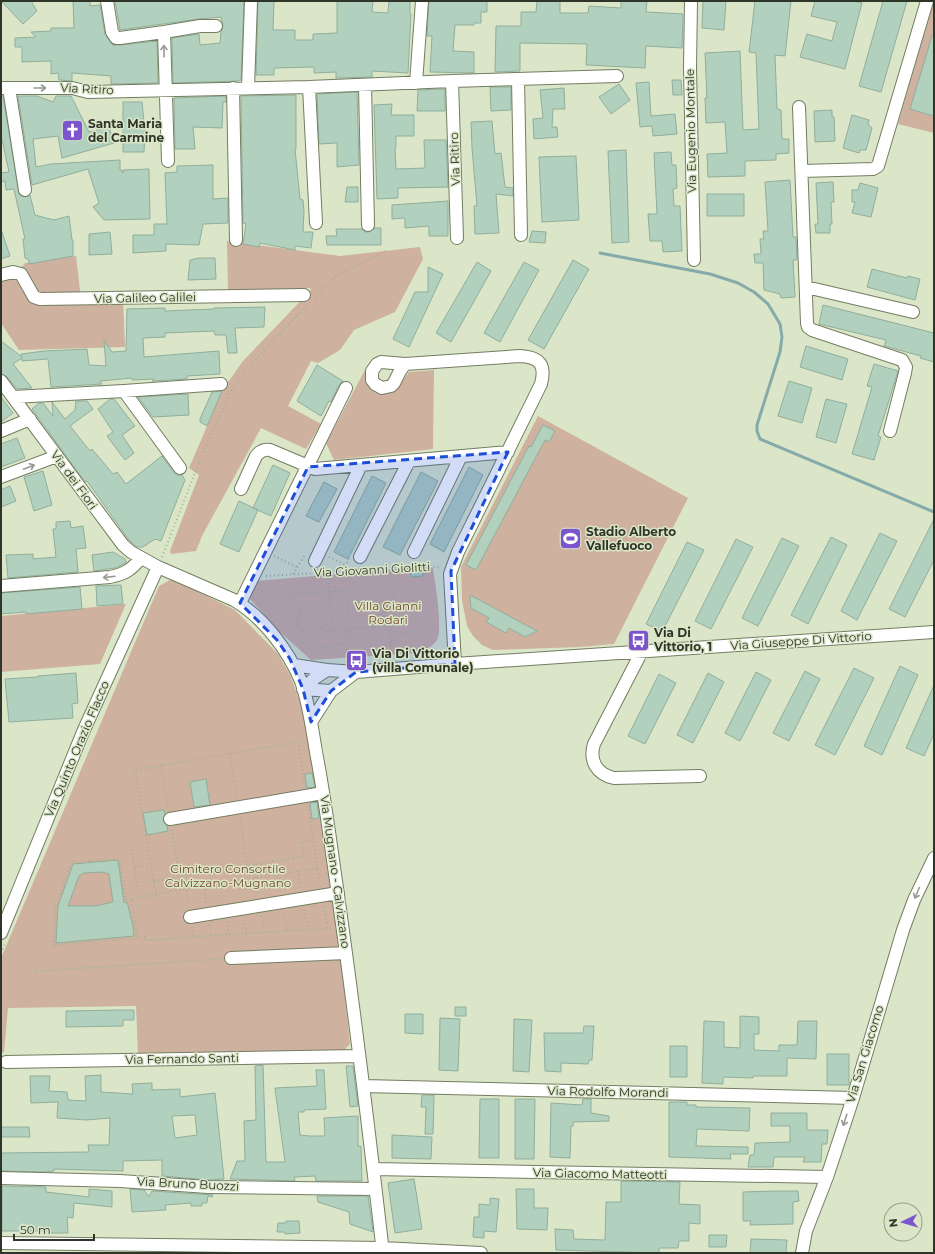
<svg xmlns="http://www.w3.org/2000/svg" width="935" height="1254" font-family="Montserrat,sans-serif">
	<rect width="100%" height="100%" fill="#dbe6c8"/>
	<path fill="#ceb19e" d="M933 1H934V133L898 124Z
		M227 241 340 256 420 247 423 259 395 312 354 330 340 350 318 363 311 361 288 406 321 424 306 449 261 428 202 536 196 551 171 554 170 551 199 475 189 468 222 391 243 361 311 290 310 288 228 291Z
		M76 256 81 299 123 298 125 347 19 350 1 323V279L18 272 25 263Z
		M365 370 368 380 396 389 409 372 434 370 433 449 334 460 326 443Z
		M538 416 688 498 614 644 580 647 493 650 482 645 473 636 467 626 462 600 461 567Z
		M422 567 433 568C435 582 443 629 437 640 433 646 425 650 419 653L311 660 281 633 250 599 256 581Z
		M172 579 235 610 278 654 290 675 300 701 309 733 329 859H326L342 969 350 1044 344 1050 138 1053 136 1006 8 1008 4 1052 1 1054V958L159 586Z
		M126 604 100 664 1 672V616Z"/>
	<g fill="none" stroke-linecap="round" stroke-linejoin="round">
		<path stroke="#84aba9" stroke-width="3" d="M600 253 710 274 738 283 754 292 768 304 780 324 782 337 780 352 757 425V431L760 439 934 512"/>
	</g>
	<path fill="#b1d0bd" stroke="#90ae9b" fill-rule="evenodd" d="M1 1H31L37 11 23 24Z
		M73 1H90V6L100 5 105 34 113 45H121L157 41 158 83 111 84V76L72 73V81L59 80 58 73 51 74V61L22 62V47H15V38L36 37 31 32 51 31V28H74Z
		M115 1H244L241 80 239 81 173 83 172 38 199 34 200 45 220 43 221 32 223 26 221 17 199 19 120 30Z
		M258 1H274L273 30H295V40H313V34L337 33V1H373L372 12 388 13 389 1H410V14H411L408 73 372 71V77L336 78V72L314 73V67L274 68V75H256Z
		M429 1H487V12H481V23H474V25H455L453 51 474 52V73L430 72 432 36H427Z
		M537 1H560V13H588L589 6 621 8V1H647L646 12 683 14 682 48 646 46 645 68 586 65 587 44 520 43V71L495 72 496 26H521V12H536Z
		M703 1H726L724 30 702 28Z
		M755 1H791L785 56 775 55 777 109 781 110 782 139H789V153L776 154V160L745 161V176L708 177 707 154 727 153 725 122 706 123 705 98H707L705 53 740 51 743 130 759 129 756 53 749 52Z
		M815 1H854L862 3 845 69 800 57 807 34 832 41 837 22 811 16Z
		M883 1H907L881 92 859 86Z
		M932 36H934V116L910 109Z
		M672 80H681L682 95H673Z
		M649 82 651 116 675 114 677 134 653 136 652 126 640 127 636 83Z
		M619 84 630 100 611 114 599 97Z
		M490 87H511V110L491 111Z
		M564 88 565 109H553L552 127H557L558 137 534 139 533 119 543 118 540 90Z
		M445 89V111H417L418 90Z
		M357 92 359 165 337 167V143L319 144 317 94Z
		M296 95V149H295L300 199 303 200 304 211 303 232H313L311 248 295 246V250L260 243 259 247 243 244 246 224 243 223 241 96Z
		M1 96H3L19 194 26 197 30 195 35 215 54 220 69 216 72 240H73V256L29 264V260L25 258 23 239H25L14 189 6 190 5 181 1 182V173L9 172 2 139H1Z
		M18 96H37L53 102 56 96H71L89 132 109 127 114 143 62 158 58 136 33 139 36 167 51 164 120 160V170H122L123 173V170L149 169 150 219 104 220 93 207 99 203 88 169 32 185Z
		M226 96V102H223L222 128 193 127 195 149H175L174 98Z
		M123 102H142L145 133 144 152H123Z
		M392 104 391 115H414V136H396V147H395L396 169 425 168 424 140H446L448 187 398 188V198L377 199 374 105Z
		M832 110V117H834L835 141 815 142 814 111Z
		M852 115 869 120 868 124 872 128 866 150H860L859 153 843 148Z
		M492 121 495 154 501 153 505 187 513 188V196L496 194 499 233 475 234 474 206H477L472 148 471 122Z
		M626 150 629 242 612 243 608 151Z
		M671 152 672 165H676L677 188 673 189 674 206H680L682 251 663 252 662 241H650L648 214H657L654 153Z
		M576 156 579 220 542 222 539 157Z
		M213 165V199L228 198V223L203 224 199 245 166 244V251L133 253V235H154V224H167L165 173 177 172V166Z
		M790 180 793 237H796L797 260H793L795 297 781 298 780 294 764 290 763 263H755L754 254H761L760 239H764L763 231H768L765 182Z
		M833 182 834 202H831L832 224H830V233H816L815 224H818L816 183Z
		M860 183 878 188 871 217 852 213 855 202H852V190H858Z
		M347 187H358V202H345Z
		M707 194H744V216H707Z
		M448 201V236H429V226L405 228V218L392 219V205Z
		M375 228H381V245H327L326 236H337L336 229H362L365 232H369Z
		M532 231 546 232 545 243 529 242Z
		M2 232 10 256 1 259V233Z
		M110 232 112 254 89 255V234Z
		M199 258H215L216 279 188 280 190 260Z
		M573 260 589 269 544 349 528 340Z
		M477 262 491 271 451 342 436 333Z
		M524 262 539 270 500 342 484 333Z
		M428 267 443 274 409 347 393 339 415 292H428Z
		M872 269 907 278 908 276 920 279 915 300 867 287Z
		M823 305 934 333V362L920 358 921 356 884 346 886 340 819 324Z
		M265 307 264 327 235 328 237 353H228L226 335H215L214 331 165 333V337L143 338 144 357 219 351 220 374 187 376V379L152 381 154 379 132 380V378L100 381 102 384 51 387 48 359 22 361V358L13 364 32 388 17 389 7 377 1 374V341L22 357 21 354 44 351 87 349 89 365 106 366 104 340 112 352 126 351 127 309 165 308V311L214 309V308Z
		M806 346 848 359 842 380 800 367Z
		M874 364 898 371 878 436 881 437 874 460 852 454 872 387 867 386Z
		M317 365 343 381 339 385 331 402 329 401 321 416 297 401Z
		M789 381 812 388 802 423 778 416Z
		M222 391 207 426 200 422V419L212 392Z
		M188 394 189 415 153 417 138 397Z
		M1 397 13 413 1 422Z
		M110 399H114L135 426 122 435 134 453 125 460 107 436 113 432 98 409Z
		M826 399 847 404 836 443 816 437Z
		M76 401H87L93 409 70 426 90 451 92 449 113 474 117 472 126 484 162 456 174 473 177 475H182L185 480 161 541 155 539 143 547H137L129 540 87 481 85 482 32 409 39 403H43L53 416 52 402 65 419 75 410Z
		M543 425 555 431 549 442 545 440 476 570 466 565 529 446 531 447Z
		M17 438 25 458 1 467V444Z
		M273 465 290 473 271 516 253 508Z
		M469 467 483 475 444 552 430 544Z
		M43 471 52 505 34 511 24 477Z
		M421 472 438 481 400 555 383 547Z
		M372 476 386 483 348 559 334 552Z
		M324 482 337 489 319 522 306 516Z
		M10 486 16 501 1 507V490Z
		M239 501 258 510 239 552 220 544Z
		M934 519V560L905 617 889 609Z
		M70 521 71 528 83 526 86 548 76 549 78 572 8 578 6 555 33 554V559L56 557 53 529H56V522Z
		M880 533 897 541 857 620 841 611Z
		M831 537 847 545 808 624 791 615Z
		M782 538 799 546 758 626 742 618Z
		M736 539 753 547 711 629 695 621Z
		M687 542 704 550 662 632 646 624Z
		M113 552 125 559 126 563 115 568 94 571 92 555Z
		M422 567 423 576 411 577V568Z
		M121 585 123 604 97 606 96 586Z
		M80 587 82 609 26 614V612L1 614V593Z
		M470 595 537 631 525 637 509 628 506 633 486 622 489 618 471 608Z
		M900 666 918 675 882 755 864 746Z
		M854 668 874 678 835 755 815 745Z
		M805 671 820 679 789 741 773 733Z
		M756 672 771 680 740 741 725 733Z
		M76 673 78 703 72 704 73 718 9 722 5 679 38 677V676Z
		M708 673 724 682 693 743 677 735Z
		M659 674 676 683 645 744 628 736Z
		M934 685V734L924 756 906 748Z
		M312 773 315 787 307 788 305 774Z
		M206 779 210 805 194 807 190 782Z
		M317 802 319 818 312 819 310 803Z
		M164 810 165 814 163 820 167 826 168 831 147 835 143 813Z
		M118 860 124 903 127 902 133 926 134 936 56 943 58 906 73 864ZM102 872 109 874 113 902 96 906H68L79 876 84 873Z
		M455 1007H466V1016H455Z
		M120 1010H134V1020H123V1026L66 1027V1011Z
		M405 1014H423V1034L405 1033Z
		M740 1016 759 1017V1034H754V1050L779 1051V1045H797L798 1021H817L816 1059 787 1058V1076H753V1078L723 1077V1084L702 1083 704 1021 724 1022V1047L740 1048Z
		M440 1018 460 1019 458 1071 439 1070Z
		M514 1019 532 1020 529 1072 513 1071Z
		M584 1026H594L592 1060H589L588 1064 561 1063V1072L545 1071 544 1033H583Z
		M670 1046H687V1077H670Z
		M827 1054H849V1085H827Z
		M263 1065 266 1162H285L275 1088 317 1086 316 1070H324L326 1109 304 1110V1112H298L300 1135 309 1136H325L324 1118 358 1116V1146H361L362 1181H316L315 1176 294 1177 295 1181 230 1179 237 1161H245L244 1121 256 1120 255 1066Z
		M346 1066H353L358 1106 350 1107Z
		M101 1075V1092L133 1094 132 1084 152 1083V1090L180 1089V1097L215 1093 224 1179 208 1180 162 1176V1160L123 1161V1171L54 1169V1171L45 1172 1 1171V1153L89 1152 88 1145H109L110 1118 86 1120 57 1118 58 1102 31 1103 30 1076H50L49 1091 67 1092 68 1100 86 1101 85 1076ZM195 1115 197 1135 175 1138 172 1116Z
		M422 1095H434L433 1134H425L426 1107H421Z
		M480 1099H499V1158H479Z
		M515 1099H535L534 1159H515Z
		M583 1099H591V1113L609 1116V1121L573 1122V1126H571L570 1158 550 1157 551 1103 582 1105Z
		M669 1102H687V1105H696V1107L750 1108 749 1131 697 1129 696 1146 748 1147V1154H730L731 1159 669 1157Z
		M771 1113H807V1130H828L827 1144H822L821 1162H803L805 1157H774L773 1167H748L750 1155H754L755 1143 790 1142V1126H771Z
		M1 1127H29L30 1137H1Z
		M392 1135 432 1137 431 1159 392 1158Z
		M414 1179 422 1229 395 1233 388 1183Z
		M621 1181 680 1182 679 1204 700 1205V1224L689 1223V1241H679L678 1248H659V1253L556 1250 555 1229 573 1230 574 1239 605 1240 606 1202H621Z
		M2 1186 46 1187V1192L89 1197V1189L112 1191V1207L74 1203 73 1218 67 1217 68 1233H49L48 1231H2Z
		M130 1189 144 1190 149 1197 152 1191 213 1195 212 1197 208 1196 207 1203H202V1206H191V1203L165 1205 166 1210 132 1212Z
		M516 1189H534V1208H548L547 1230 517 1229Z
		M776 1191H798L799 1201 793 1202V1224L750 1225 751 1221H743V1192Z
		M317 1196H368L373 1232 350 1224 349 1212 318 1202Z
		M490 1198 499 1199 496 1232 484 1231V1238L473 1237 474 1217H479V1204L490 1205Z
		M286 1221H299L300 1233 285 1234V1232H277L278 1223H286Z
		M709 1235H727L726 1247H709Z
		M751 1239 787 1240 786 1253H750Z"/>
	<g fill="none" stroke-linecap="round" stroke-linejoin="round">
		<defs>
			<path id="minor" d="M107 1 112 32 116 38H120L164 32 168 161
				M691 1 690 68 694 260
				M164 32 200 26H216
				M518 79 521 235
				M452 81 457 238
				M416 83 422 1
				M365 85 368 225
				M309 87 316 223
				M1 88H72L88 92 309 87 452 81 617 76
				M9 88 25 190
				M233 88 236 240
				M248 88 251 1
				M799 107 807 323 808 327 812 330 902 360 906 367 905 373 890 431
				M802 171 873 169 878 166 927 1
				M1 275 13 272 21 274 34 297 40 299 304 295
				M806 287 913 312
				M405 364 400 371 394 383 391 386 382 388 375 384 372 380V371L377 364 381 362 405 364 520 356C540 357 546 365 541 384L458 552 450 574 455 664
				M1 381 123 545 131 552 158 567 234 600C263 617 288 650 301 681 309 704 312 728 316 752 323 788 328 824 333 860 352 991 368 1122 383 1253
				M124 391 180 468
				M13 397 124 391 221 384
				M1 431 30 419
				M1 477 57 456
				M241 489 256 456C260 451 264 449 270 450L315 469 508 452
				M414 552 461 456
				M360 557 409 461
				M315 561 361 465
				M1 586 110 577C125 574 131 570 141 558
				M240 603 346 388
				M642 651 594 744C589 760 596 774 614 778L700 776
				M294 665 327 670 356 672 455 664 934 632
				M303 689 315 678 327 670
				M303 689 331 691
				M311 722 331 691 356 672
				M170 819 323 793
				M190 917 338 893
				M1 933 83 732 158 567
				M231 958 346 953
				M6 1062 359 1056
				M363 1086 853 1098
				M373 1169 827 1177
				M1 1178 120 1181 208 1187 375 1189
				M1 1243 382 1248 481 1253
				M802 1253 806 1231 827 1177 853 1098 903 930 914 900 934 858"/>
		</defs>
		<use href="#minor" stroke="#737d61" stroke-width="14"/>
		<path stroke="#a7b098" stroke-width="2" stroke-dasharray="1 3" stroke-linecap="butt" d="M315 297C324 288 332 278 343 272 356 264 371 260 385 251
			M274 556 297 567
			M162 557 204 450 232 390 244 372 306 306
			M329 557 346 565
			M343 570 349 559
			M318 572 426 565 441 568
			M293 574 305 555
			M266 576 314 573
			M328 579 332 630
			M300 608 297 625 312 644 329 648 348 641 351 629
			M382 614 348 617 346 590 289 595 294 603 325 631 390 626
			M390 644 402 634 411 631
			M391 659 390 626 382 614 394 605V591
			M230 753 237 797
			M161 765 168 808
			M308 806 320 885
			M240 817 247 866
			M172 830 180 877
			M131 846 138 889
			M254 865 259 896
			M135 868 151 864
			M298 871 300 888
			M277 874 280 891
			M154 881 304 856 301 842 313 840
			M238 881 241 897
			M220 884 223 900
			M204 886 206 903
			M186 889 318 868
			M156 895 135 770 298 742 305 786
			M131 899 126 900 119 859 71 862 56 906 54 945 138 938
			M189 907 186 889 131 899 138 938 145 937 146 940 333 928
			M324 907 327 928
			M304 910 308 929
			M284 913 287 930
			M262 916 265 932
			M244 920 246 933
			M227 922 229 935
			M210 925 211 936
			M192 927 193 937
			M1 953 5 944
			M36 971 221 959"/>
		<use href="#minor" stroke="#fff" stroke-width="12"/>
	</g>
	<defs><path id="oneway-shaft" d="M-6 0H5M1.5-3L5.5 0L1.5 3" fill="none" stroke-width="1.6" stroke-linecap="round" stroke-linejoin="round"/></defs>
	<g stroke="#989a94">
		<use href="#oneway-shaft" transform="translate(164 51) rotate(-91)"/>
		<use href="#oneway-shaft" transform="translate(40 88)"/>
		<use href="#oneway-shaft" transform="translate(29 467) rotate(-21)"/>
		<use href="#oneway-shaft" transform="translate(109 577) rotate(173)"/>
		<use href="#oneway-shaft" transform="translate(917 893) rotate(113)"/>
		<use href="#oneway-shaft" transform="translate(845 1120) rotate(108)"/>
	</g>
	<path fill="#1d4ed8" fill-opacity="0.2" stroke="#1d4ed8" stroke-width="3" stroke-dasharray="8 5" stroke-linejoin="round" d="M508 452 451 571 455 664 356 672 331 691 311 722 303 689 290 659 277 640 240 603 308 467Z"/>
	<defs>
		<symbol id="church-square" viewBox="-11 -11 22 22"><rect x="-9" y="-9" width="18" height="18" rx="4" fill="#7c54cd" stroke="#dbe6c8"/><path d="M-1.2-6h2.4v3.5h3.3v2.4h-3.3V6h-2.4V-.1h-3.3v-2.4h3.3Z" fill="#fff"/></symbol>
		<symbol id="stadium-square" viewBox="-11 -11 22 22"><rect x="-9" y="-9" width="18" height="18" rx="4" fill="#7c54cd" stroke="#dbe6c8"/><path d="M0-5a6.5 5 0 1 0 0 10a6.5 5 0 1 0 0-10ZM-3.5-1.8h7v3.6h-7Z" fill="#fff"/></symbol>
		<symbol id="bus-square" viewBox="-11 -11 22 22"><rect x="-9" y="-9" width="18" height="18" rx="4" fill="#7c54cd" stroke="#dbe6c8"/><path d="M-5-6H5V4H4V6H2V4H-2V6H-4V4H-5ZM-3.5-4V0h7V-4ZM-3.5 1.2v1.5H-2V1.2ZM2 1.2v1.5H3.5V1.2Z" fill="#fff"/></symbol>
	</defs>
	<g fill-rule="evenodd">
		<use href="#church-square" x="60" y="118" width="25" height="25"/>
		<use href="#stadium-square" x="558" y="526" width="25" height="25"/>
		<use href="#bus-square" x="626" y="628" width="25" height="25"/>
		<use href="#bus-square" x="344" y="648" width="25" height="25"/>
	</g>
	<g text-anchor="middle" stroke-width="3" stroke-linejoin="round" paint-order="stroke">
		<g font-size="12" fill="#303529" stroke="#dbe6c8">
			<text transform="translate(87 89) rotate(3)" y="4">Via Ritiro</text>
			<text transform="translate(691 131) rotate(-91)" y="4">Via Eugenio Montale</text>
			<text transform="translate(455 159) rotate(-92)" y="4">Via Ritiro</text>
			<text transform="translate(145 298) rotate(-1)" y="4">Via Galileo Galilei</text>
			<text transform="translate(74 480) rotate(54)" y="4">Via dei Fiori</text>
			<text transform="translate(372 570) rotate(-3)" y="4">Via Giovanni Giolitti</text>
			<text transform="translate(801 641) rotate(-4)" y="4">Via Giuseppe Di Vittorio</text>
			<text transform="translate(77 749) rotate(-67)" y="4">Via Quinto Orazio Flacco</text>
			<text transform="translate(335 872) rotate(82)" y="4">Via Mugnano - Calvizzano</text>
			<text transform="translate(865 1054) rotate(-73)" y="4">Via San Giacomo</text>
			<text transform="translate(182 1059) rotate(-1)" y="4">Via Fernando Santi</text>
			<text transform="translate(608 1092) rotate(1)" y="4">Via Rodolfo Morandi</text>
			<text transform="translate(600 1174) rotate(1)" y="4">Via Giacomo Matteotti</text>
			<text transform="translate(188 1184) rotate(3)" y="4">Via Bruno Buozzi</text>
		</g>
		<g font-size="12" font-weight="bold" fill="#303529" stroke="#dbe6c8" text-anchor="start">
			<text x="88" y="128">Santa Maria<tspan x="88" dy="14">del Carmine</tspan></text>
			<text x="586" y="536">Stadio Alberto<tspan x="586" dy="14">Vallefuoco</tspan></text>
			<text x="654" y="637">Via Di<tspan x="654" dy="14">Vittorio, 1</tspan></text>
			<text x="372" y="658">Via Di Vittorio<tspan x="372" dy="14">(villa Comunale)</tspan></text>
		</g>
		<g font-size="12" fill="#73482a" stroke="#dbe6c8">
			<text x="388" y="610">Villa Gianni<tspan x="388" dy="14">Rodari</tspan></text>
			<text x="228" y="873">Cimitero Consortile<tspan x="228" dy="14">Calvizzano-Mugnano</tspan></text>
		</g>
	</g>
	<rect width="935" height="1254" fill="none" stroke="#303529" stroke-width="4"/>
	<g transform="translate(903 1222) rotate(265)"><circle r="19" fill="#dbe6c8" stroke="#979f88"/>
	<path d="M0-3L7 15L0 10L-7 15Z" fill="#7c54cd"/>
	<text y="-6" font-size="11" font-weight="bold" text-anchor="middle" fill="#303529">N</text>
	</g>
	<path d="M14 1234v6h80v-6" fill="none" stroke="#303529" stroke-width="2"/>
	<text x="20" y="1234" font-size="12" fill="#303529" stroke="#dbe6c8" stroke-width="3" paint-order="stroke">50 m</text>
</svg>
